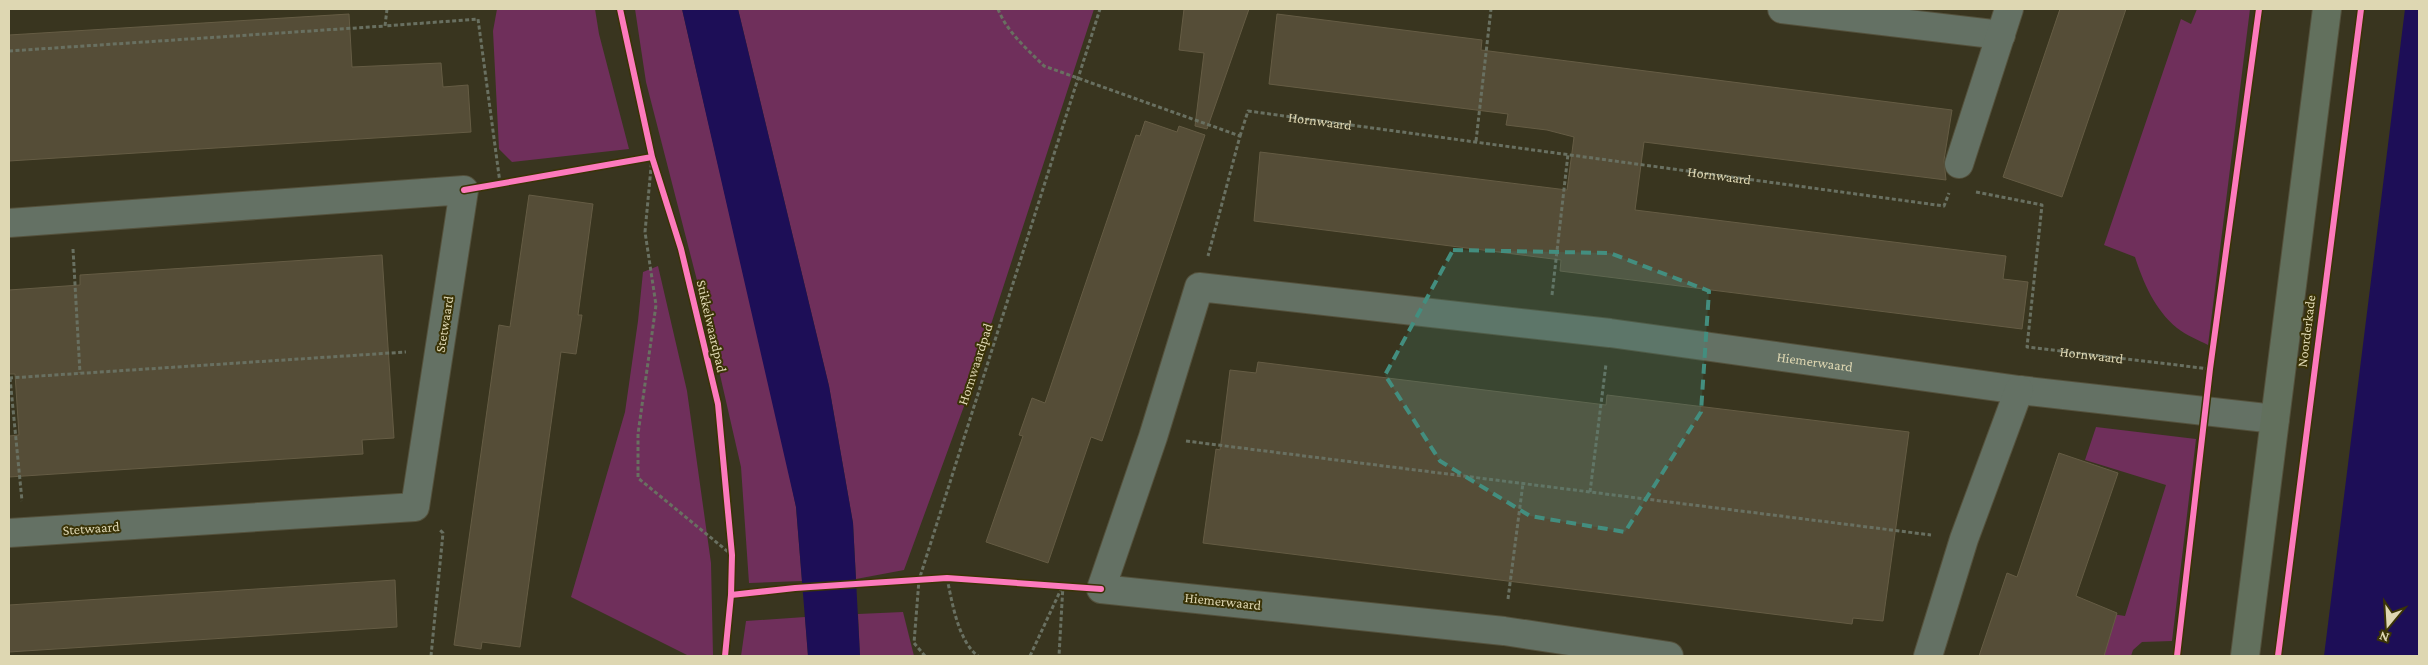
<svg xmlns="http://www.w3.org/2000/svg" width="2428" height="665" font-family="'Crimson Pro',serif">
	<rect width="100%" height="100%" fill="#39351f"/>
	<path fill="#6f2f5b" d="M497 9H595L599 34 629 149 512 162 499 149 493 31Z
		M635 9H682L786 458 796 507 802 581 749 583 741 467 710 331 646 82Z
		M738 9H1094L967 398 904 570 856 579 853 523 829 386Z
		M2197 9H2250L2208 345C2198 340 2186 335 2177 328 2155 310 2143 282 2135 257L2104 245 2181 19 2191 24Z
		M658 266 687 391 711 563 713 656H689L571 597 625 412 638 321 643 272Z
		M2096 427 2196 439 2172 641 2142 642 2133 650 2131 656H2092L2106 613 2125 616 2166 485 2085 460Z
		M903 612 914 656H860L858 614Z
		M805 617 808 656H741L746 621Z"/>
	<path fill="#1d0e57" d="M682 9H738L829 386 853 523 860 656H808L796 507Z
		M2405 9H2419V656H2324Z"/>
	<path fill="#554d37" stroke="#655c44" d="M1184 9H1249L1207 129 1195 126 1204 53 1179 50Z
		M2060 9H2126L2062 197 2003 177Z
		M349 14 352 67 441 63 443 87 468 85 471 132 9 161V35Z
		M1277 14 1482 40 1481 50 1952 110 1944 160 1946 180 1644 142 1635 210 2006 256 2003 279 2028 282 2022 329 1560 271 1561 260 1254 221 1260 152 1567 190 1574 137 1547 130 1506 125 1508 114 1269 84Z
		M1145 121 1177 132 1179 126 1205 135 1102 441 1091 437 1048 563 986 542 1023 436 1019 435 1032 398 1045 403 1136 135 1140 136Z
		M529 195 593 204 578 315H582L576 354 561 352 520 647 482 642 481 649 454 645 499 325 510 327Z
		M382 255 394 438 362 440 363 454 9 477V436L19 435 15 374H9V290L80 285V275Z
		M1258 362 1606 405 1607 395 1909 432 1883 621 1853 618 1852 624 1203 543 1216 449 1220 450 1230 370 1256 373Z
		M2059 453 2118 473 2076 596 2117 613 2104 656H1979L2007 573 2017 577Z
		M395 580 397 627 9 652V605Z"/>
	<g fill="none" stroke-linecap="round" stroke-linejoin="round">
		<defs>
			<g id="minor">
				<path d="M1782 9 2001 35"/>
				<path d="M1959 164 2009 9"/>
				<path d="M9 223 464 190 415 507 9 533"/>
				<path id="s3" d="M1669 656 1504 631 1101 589 1153 437 1199 287 1610 333 2019 390 2275 419"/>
				<path d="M1928 656 1964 539 2019 390"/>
			</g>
			<path id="major" d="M2245 656 2327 9"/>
		</defs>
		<use href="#minor" stroke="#54513c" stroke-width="30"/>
		<use href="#major" stroke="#54513c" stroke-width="30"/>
		<g stroke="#697061" stroke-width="3" stroke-dasharray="4 2.5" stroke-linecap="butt">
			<path d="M387 9 385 26 478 19 500 183"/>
			<path d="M998 9C1007 32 1027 49 1044 66L1240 136 1208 256"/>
			<path d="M9 51 385 26"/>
			<path id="s1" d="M1240 136 1248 111 1944 206 1949 193"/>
			<path d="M1476 141 1491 9"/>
			<path d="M652 157 645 232 656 305 638 434V478L732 555"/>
			<path id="s2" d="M1976 192 2042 205 2027 347 2210 369"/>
			<path d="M73 249 80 373"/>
			<path d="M1552 295 1568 154"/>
			<path d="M9 378 406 352"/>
			<path d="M10 378 22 501"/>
			<path d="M1186 441 1931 535"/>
			<path d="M1590 492 1606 364"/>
			<path d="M947 578C952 602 958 641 978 656"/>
			<path d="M1508 599 1523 483"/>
			<path d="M431 656 443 533 439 529"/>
			<path d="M925 656 914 643 919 580 1100 9"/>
			<path d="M1030 656 1063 585 1059 656"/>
		</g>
		<use href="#minor" stroke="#647164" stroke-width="28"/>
		<use href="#major" stroke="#62705d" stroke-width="28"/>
		<defs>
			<path id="cycleway" d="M620 9 652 157 681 249 718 404 732 555 731 595 725 656
				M464 190 652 157
				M731 595 795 588 947 578 1101 589
				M2177 656 2210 369 2259 9
				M2278 656 2361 9"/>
		</defs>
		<use href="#cycleway" stroke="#3a3307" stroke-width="9"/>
		<use href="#cycleway" stroke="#fd7abc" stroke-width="6"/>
	</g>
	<path fill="#438e7f" fill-opacity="0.2" stroke="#438e7f" stroke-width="4" stroke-dasharray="10 6" stroke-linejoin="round" d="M1453 250 1610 253 1709 291 1701 412 1625 532 1530 516 1440 461 1385 375Z"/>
	<g text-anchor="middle" stroke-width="4" stroke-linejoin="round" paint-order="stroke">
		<g font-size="14" fill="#ded7b2" stroke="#3a3307">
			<text dy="5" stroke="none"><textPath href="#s1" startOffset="99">Hornwaard</textPath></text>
			<text dy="5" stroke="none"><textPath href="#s1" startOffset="502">Hornwaard</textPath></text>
			<text transform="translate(444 324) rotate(-81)" y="5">Stetwaard</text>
			<text transform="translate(712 326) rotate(77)" y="5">Stikkelwaardpad</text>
			<text transform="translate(2306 331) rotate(-83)" y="5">Noorderkade</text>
			<text dy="5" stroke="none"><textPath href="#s2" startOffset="275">Hornwaard</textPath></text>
			<text dy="5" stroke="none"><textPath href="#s3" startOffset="1510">Hiemerwaard</textPath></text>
			<text transform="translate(975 364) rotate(-72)" y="5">Hornwaardpad</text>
			<text transform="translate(91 528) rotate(-4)" y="5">Stetwaard</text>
			<text transform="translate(1223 601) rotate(6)" y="5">Hiemerwaard</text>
		</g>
	</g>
	<rect width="2428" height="665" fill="none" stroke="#ded7b2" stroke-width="20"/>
	<g transform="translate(2388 625) rotate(198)" stroke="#3a3307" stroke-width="4" paint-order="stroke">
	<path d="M0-4L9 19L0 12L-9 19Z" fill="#ded7b2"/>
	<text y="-8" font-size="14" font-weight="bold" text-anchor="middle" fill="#ded7b2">N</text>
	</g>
</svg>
